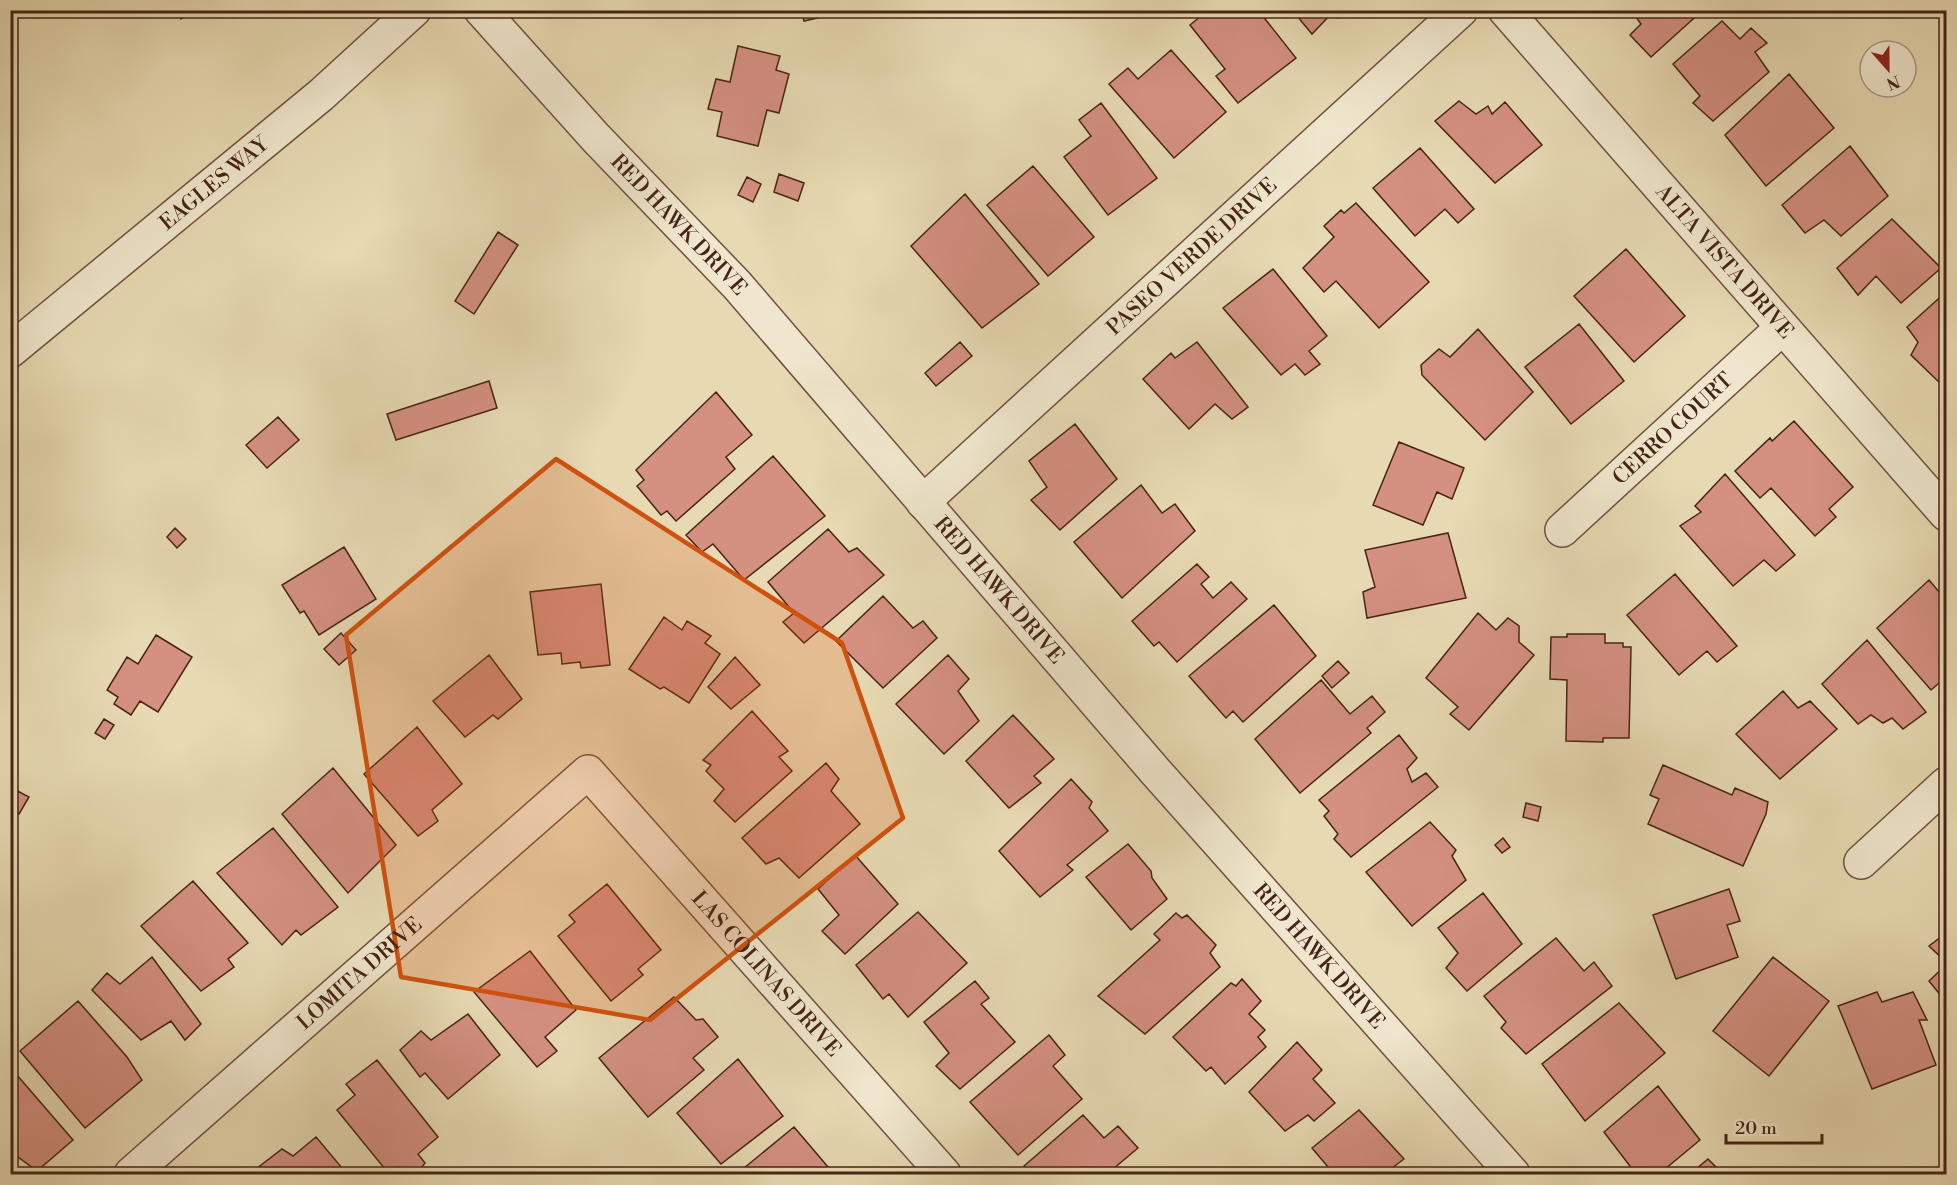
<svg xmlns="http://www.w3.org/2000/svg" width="1957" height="1185" font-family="'Libre Bodoni',serif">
	<rect width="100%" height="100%" fill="#e7d9b2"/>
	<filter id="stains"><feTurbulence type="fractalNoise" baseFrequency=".00333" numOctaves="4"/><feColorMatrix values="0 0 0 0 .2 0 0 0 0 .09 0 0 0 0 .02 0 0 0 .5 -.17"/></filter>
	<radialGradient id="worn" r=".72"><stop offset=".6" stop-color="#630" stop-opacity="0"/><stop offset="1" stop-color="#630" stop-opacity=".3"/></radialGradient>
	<path fill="#d49081" stroke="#462416" stroke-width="1.5" d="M176 10H194L181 19Z
		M801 10H824L821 11 822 17 804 21Z
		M1208 10H1258L1296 58 1238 103 1216 76 1225 69 1190 25Z
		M1292 10H1346L1338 18 1332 13 1312 34Z
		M1631 10H1703L1651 57 1630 35 1641 24Z
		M1722 21 1740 39 1751 28 1767 43 1755 52 1769 72 1713 121 1693 103 1700 96 1673 64Z
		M738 46 780 56 776 70 789 74 779 113 767 110 758 146 717 136 722 112 708 109 716 79 730 82Z
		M1171 50 1226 112 1174 158 1109 84 1128 68 1138 79Z
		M1789 74 1834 128 1766 186 1725 135Z
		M1459 101 1476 114 1488 106 1492 114 1505 102 1542 145 1495 183 1435 121Z
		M1101 103 1157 178 1108 215 1064 157 1091 136 1079 120Z
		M1850 146 1888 196 1841 236 1824 220 1805 233 1782 205Z
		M1420 148 1474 209 1458 223 1445 209 1415 236 1373 188Z
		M1033 166 1094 237 1048 276 987 205Z
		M779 174 804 183 798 201 774 192Z
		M747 177 761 184 753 202 738 195Z
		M965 194 1039 284 982 328 911 246Z
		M1356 203 1429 282 1379 328 1336 281 1324 292 1303 268 1334 237 1324 226 1341 210 1344 213Z
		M1892 219 1941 268 1901 303 1876 276 1858 295 1837 268Z
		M498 232 518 245 474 314 455 301Z
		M1626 249 1685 316 1634 362 1574 296Z
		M1273 269 1327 336 1309 351 1320 364 1305 375 1295 364 1281 375 1223 308Z
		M1946 292V383L1943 386 1911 355 1918 342 1907 327Z
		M1579 324 1624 381 1571 424 1525 367Z
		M1478 329 1533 392 1485 440 1422 375 1421 365 1439 349 1450 357Z
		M960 342 972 356 936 386 925 373Z
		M1197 342 1248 407 1232 419 1215 404 1189 429 1143 379 1171 353 1175 358Z
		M489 381 497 408 396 440 387 414Z
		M716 392 752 435 726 457 735 469 676 521 667 511 661 515 637 486 644 480 636 470Z
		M278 417 299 440 267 468 246 445Z
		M1794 421 1853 487 1829 509 1836 517 1815 536 1771 488 1760 498 1735 471 1770 438 1772 441Z
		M1075 424 1117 479 1060 530 1031 500 1047 487 1029 461Z
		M1399 442 1464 468 1452 499 1437 492 1423 525 1373 505Z
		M773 456 825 516 744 580 713 544 702 552 686 535Z
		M1725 474 1795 555 1776 571 1764 560 1733 586 1680 526 1701 512 1695 506Z
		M1141 485 1162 513 1175 504 1195 531 1122 598 1074 542Z
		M175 528 186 539 177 548 167 537Z
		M828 529 849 552 857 548 884 575 804 643 783 622 794 613 768 582Z
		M1448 533 1466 598 1367 618 1363 592 1375 587 1365 550Z
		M344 547 376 599 319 635 304 611 300 613 282 585Z
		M1197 564 1209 577 1201 584 1213 598 1231 582 1247 599 1177 662 1159 642 1154 646 1132 621Z
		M1675 574 1737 646 1717 662 1707 651 1679 675 1627 615Z
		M1929 580 1946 600V677L1931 690 1877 628Z
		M601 584 610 665 581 668 580 662 562 664 561 653 538 655 530 592Z
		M883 596 913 628 923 621 937 638 883 688 836 641Z
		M1274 605 1316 656 1243 722 1233 711 1226 718 1189 676Z
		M1478 613 1496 630 1508 618 1519 626V642L1534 655 1469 730 1450 714 1458 707 1426 678Z
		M664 617 682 630 687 621 711 636 705 643 720 654 689 703 664 687 660 689 629 669Z
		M341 633 356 650 339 665 324 649Z
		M1567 634H1605V643H1623V647H1631L1629 738H1603V742L1566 741 1567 680 1550 679 1551 637H1567Z
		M156 635 192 657 158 712 140 701 131 715 114 704 118 697 107 690 127 657 138 664Z
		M1867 640 1926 712 1903 729 1892 718 1883 723 1871 715 1858 724 1822 684Z
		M489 655 522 699 498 719 493 715 465 737 433 701Z
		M948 655 969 679 958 691 979 721 944 754 896 704Z
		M735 657 760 685 731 709 708 687Z
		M1338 661 1349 673 1332 688 1322 676Z
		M1321 680 1350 714 1372 696 1385 712 1367 728 1371 733 1300 793 1255 739Z
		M1783 691 1798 708 1810 701 1837 729 1780 779 1736 734Z
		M752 711 788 751 779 757 792 771 735 822 714 801 724 789 706 771 711 765 703 760Z
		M1013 715 1054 759 1034 776 1041 783 1009 808 966 761Z
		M104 719 114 725 105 739 95 733Z
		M417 727 462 784 432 810 438 821 418 836 364 774Z
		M1399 735 1417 758 1407 769 1412 782 1426 773 1438 787 1351 857 1334 839 1338 834 1324 816 1329 811 1319 800Z
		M826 763 839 779 831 791 860 824 799 878 779 858 766 864 742 838Z
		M1663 765 1732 795 1735 788 1768 802 1766 814 1743 866 1648 824 1659 799 1650 795Z
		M333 768 396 845 348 893 282 814Z
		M1071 779 1092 802 1089 808 1108 831 1067 865 1073 870 1040 897 999 851Z
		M10 787 29 797 19 814 10 809Z
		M1526 803 1541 807 1538 821 1523 817Z
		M1430 822 1456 850 1452 856 1466 880 1412 926 1366 872Z
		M273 828 338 907 301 935 296 930 282 945 217 873Z
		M1503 838 1510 847 1502 853 1495 845Z
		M1128 844 1151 871 1152 878 1167 899 1131 930 1086 877Z
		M855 855 898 904 845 954 822 931 839 915 818 889Z
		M193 881 248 943 228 959 234 967 201 991 141 926Z
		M607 884 661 950 638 969 643 975 611 1001 558 936 575 922 569 915Z
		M1729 889 1740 921 1727 925 1738 957 1676 979 1653 915Z
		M1483 893 1522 944 1467 991 1446 968 1458 953 1438 928Z
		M918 912 967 963 908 1017 889 994 883 999 856 965Z
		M1176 913 1182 918 1187 915 1216 945 1210 953 1220 967 1145 1034 1098 996 1160 940 1154 934Z
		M1946 933V962L1929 946Z
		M1556 938 1584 971 1594 962 1612 986 1526 1054 1501 1028 1506 1022 1484 996Z
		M530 951 576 1010 545 1037 557 1051 537 1067 474 992Z
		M152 957 201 1024 185 1040 171 1021 141 1040 92 990 107 973 120 984Z
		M1773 957 1829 1001 1769 1076 1713 1031Z
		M1946 965V1002L1929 981Z
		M1242 979 1261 1001 1249 1014 1265 1030 1258 1037 1266 1047 1225 1084 1211 1067 1206 1071 1173 1037 1231 983 1236 986Z
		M975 981 989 998 981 1004 1015 1042 960 1089 936 1066 949 1053 924 1022Z
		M1877 992 1882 1002 1913 992 1927 1020H1919L1936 1065 1872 1089 1838 1006Z
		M674 997 696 1020 703 1019 718 1037 693 1058 704 1070 648 1117 599 1058Z
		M78 1001 127 1057 142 1080 85 1128 20 1051Z
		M1619 1003 1665 1053 1585 1121 1542 1064Z
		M468 1014 500 1055 448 1099 425 1073 420 1077 400 1050 421 1031 431 1040Z
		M1049 1035 1065 1055 1053 1066 1082 1099 1018 1155 970 1102Z
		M1297 1042 1322 1070 1313 1079 1335 1103 1314 1121 1308 1115 1285 1131 1249 1092Z
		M738 1059 783 1116 721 1164 677 1113Z
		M377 1060 438 1137 418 1154 425 1163 417 1174H408L398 1167 389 1174 337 1110 355 1095 346 1084Z
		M10 1067 73 1140 37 1171 10 1151Z
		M1658 1086 1700 1140 1659 1174H1636L1604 1132Z
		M1359 1110 1404 1159 1384 1174H1334L1312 1148Z
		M1083 1115 1104 1138 1118 1126 1138 1148 1107 1174H1032L1024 1166Z
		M794 1127 834 1174 738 1173Z
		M316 1137 347 1174H262L256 1169 282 1149 293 1156Z
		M1708 1159 1723 1174H1690Z"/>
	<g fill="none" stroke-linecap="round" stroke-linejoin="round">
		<defs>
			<g id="minor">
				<path id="s1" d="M481 10 596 138 737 285 1155 771 1513 1174"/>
				<path id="s2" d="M1505 10 1946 514"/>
				<path id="s3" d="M10 351 321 95 414 10"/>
				<path id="s4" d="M923 502 1461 10"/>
				<path id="s5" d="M1562 530 1782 328"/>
				<path d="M1861 862 1946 784"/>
				<path id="s6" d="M131 1174 588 772 944 1174"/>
			</g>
		</defs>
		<use href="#minor" stroke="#6e513d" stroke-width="36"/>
		<use href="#minor" stroke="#efe6cd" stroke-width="33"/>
	</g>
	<path fill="#d0510e" fill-opacity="0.2" stroke="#d0510e" stroke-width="4.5" stroke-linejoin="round" d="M556 459 842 643 903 818 650 1020 401 977 346 635Z"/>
	<g text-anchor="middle" stroke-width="4.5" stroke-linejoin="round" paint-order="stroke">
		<g font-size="21" fill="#462416" stroke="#efe6cd">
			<text dy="7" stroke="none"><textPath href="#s3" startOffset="264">EAGLES WAY</textPath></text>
			<text dy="7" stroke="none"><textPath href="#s1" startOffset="292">RED HAWK DRIVE</textPath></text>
			<text dy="7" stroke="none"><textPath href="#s4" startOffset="364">PASEO VERDE DRIVE</textPath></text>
			<text dy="7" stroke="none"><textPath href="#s2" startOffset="334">ALTA VISTA DRIVE</textPath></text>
			<text dy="7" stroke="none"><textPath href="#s5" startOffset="150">CERRO COURT</textPath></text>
			<text dy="7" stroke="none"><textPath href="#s1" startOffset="778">RED HAWK DRIVE</textPath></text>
			<text dy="7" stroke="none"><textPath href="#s1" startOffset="1264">RED HAWK DRIVE</textPath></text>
			<text dy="7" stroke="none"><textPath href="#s6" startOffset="304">LOMITA DRIVE</textPath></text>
			<text dy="7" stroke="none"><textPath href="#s6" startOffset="878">LAS COLINAS DRIVE</textPath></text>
		</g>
	</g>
	<rect width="1957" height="1185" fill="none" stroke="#e7d9b2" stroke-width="36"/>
	<rect x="12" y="12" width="1933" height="1161" fill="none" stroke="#462416" stroke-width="3"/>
	<rect x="18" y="18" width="1921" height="1149" fill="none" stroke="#462416" stroke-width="1.5"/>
	<g transform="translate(1888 69) rotate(159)"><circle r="28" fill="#efe6cd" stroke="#ab9884" stroke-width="1.5"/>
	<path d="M0-4.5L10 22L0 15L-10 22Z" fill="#8f2418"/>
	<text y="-9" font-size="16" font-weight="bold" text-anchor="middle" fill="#462416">N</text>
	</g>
	<path d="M1726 1134v9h96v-9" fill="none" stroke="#462416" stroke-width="3"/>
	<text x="1735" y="1134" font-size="18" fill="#462416" stroke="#efe6cd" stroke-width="4.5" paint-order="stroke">20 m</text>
	<rect width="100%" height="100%" filter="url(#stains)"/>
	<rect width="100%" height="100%" fill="url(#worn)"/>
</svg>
